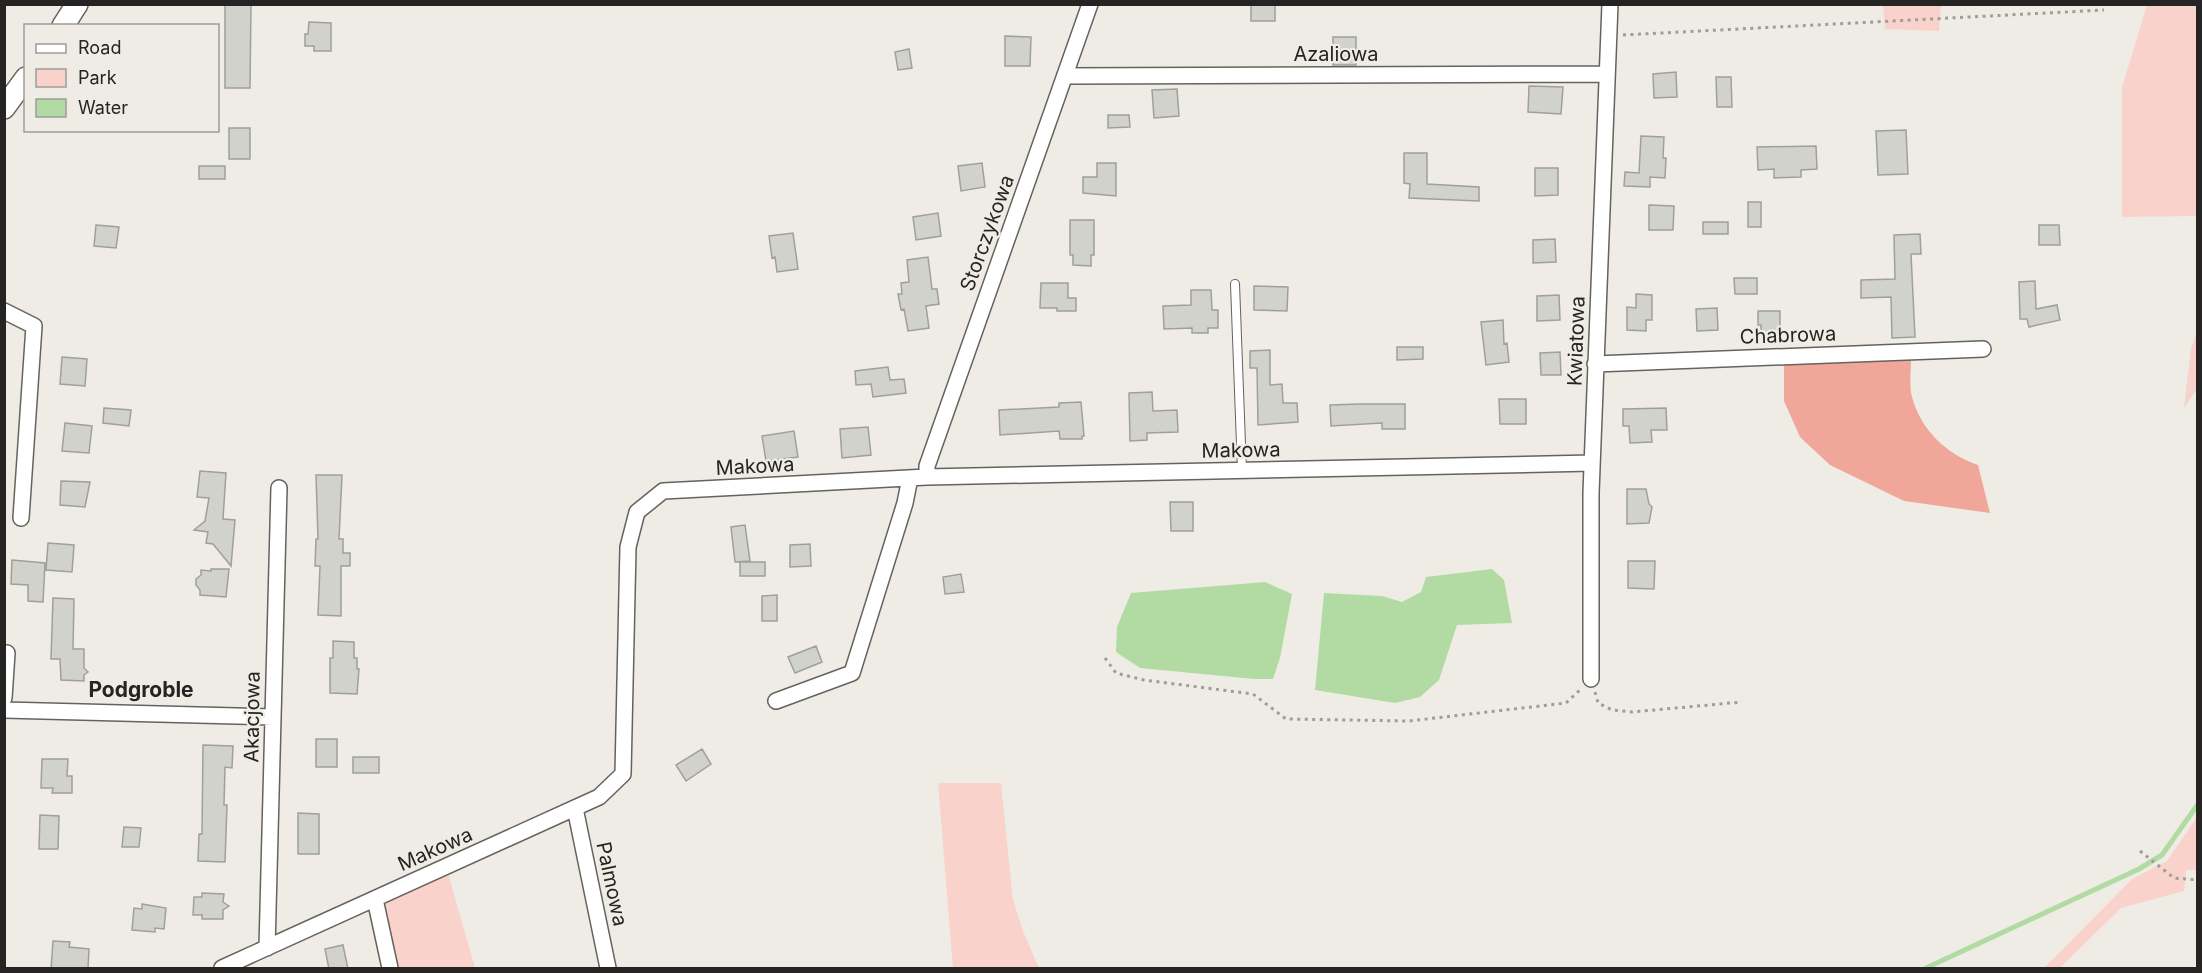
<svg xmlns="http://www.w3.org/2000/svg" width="2202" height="973" font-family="Inter,sans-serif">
	<rect width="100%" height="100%" fill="#efece6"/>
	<path fill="#f9d3cb" d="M1883 5H2197V216L2122 217V87L2147 5 1941 6 1939 31 1885 29Z
		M2197 332V389L2184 408 2191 348Z
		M938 783H1001L1013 900 1023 931 1039 968H953Z
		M2197 817V870H2186L2184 891 2121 908 2060 968H2044L2132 879 2167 861Z
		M448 873 475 968H398L384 903Z"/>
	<path fill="#f0a79a" d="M1911 360C1911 371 1909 386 1912 397 1921 430 1946 454 1978 465L1990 513 1904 501 1830 465 1800 437 1784 401V365Z"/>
	<path fill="#b1dba3" d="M1492 569 1504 580 1512 623 1457 625 1439 680 1420 697 1395 703 1315 690 1324 593 1382 596 1402 602 1421 592 1426 577Z
		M1265 582 1292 594 1280 658 1273 679H1254L1140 668 1116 652 1117 627 1131 593Z"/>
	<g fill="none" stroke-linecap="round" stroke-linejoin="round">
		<path stroke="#b1dba3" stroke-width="5" d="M1926 968 2139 869 2162 855 2198 804"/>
	</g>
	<path fill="#d1d2cb" stroke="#a0a09a" stroke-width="1.5" d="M1251 4H1275V21H1251Z
		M225 5H251L250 88H225Z
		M309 22 331 23V51H314V46H305V34H308Z
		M1005 36 1031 37 1030 66H1005Z
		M1333 37H1356V65H1333Z
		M909 49 912 68 898 70 895 52Z
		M1676 72 1677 97 1654 98 1653 74Z
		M1716 77H1731L1732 107H1717Z
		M1529 86 1563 87 1561 114 1528 112Z
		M1177 89 1179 116 1154 118 1152 90Z
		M1108 115H1129L1130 127 1108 128Z
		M229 128H250V159H229Z
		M1906 130 1908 174 1878 175 1876 131Z
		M1641 136 1664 137 1663 158H1666L1665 178 1650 177V187L1624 186 1625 172 1639 173Z
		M1816 146 1817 169 1801 170V177L1774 178V169L1758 170 1757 147Z
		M1404 153H1427V184L1479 187V201L1409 198 1410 184 1404 183Z
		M982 163 985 187 961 191 958 166Z
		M1097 163H1116V196L1083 193V177H1097Z
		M199 166H225V179H199Z
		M1535 168H1558V195L1535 196Z
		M1748 202H1761V227H1748Z
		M1649 205 1674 206 1673 230H1649Z
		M938 213 941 236 916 240 913 217Z
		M1070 220H1094V255H1091V266L1073 265V255H1070Z
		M1703 222H1728V234H1703Z
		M96 225 119 227 116 248 94 246Z
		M2039 225H2059L2060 245H2039Z
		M793 233 798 269 777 272 775 257 772 258 769 236Z
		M1920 234 1921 254H1911L1915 337 1892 338 1891 297 1861 298V280L1895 279 1894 235Z
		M1555 239 1556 262 1533 263V240Z
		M928 257 932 289H937L939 304 926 306 929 328 908 331 904 309 901 310 898 294H902L901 283 909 282 907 260Z
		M1734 278H1757V294H1735Z
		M2035 281 2036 309 2057 305 2060 320 2029 327 2027 319H2020L2019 282Z
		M1041 283H1068V298H1076V311H1057V308H1040Z
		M1254 286 1288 287 1287 311 1254 310Z
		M1191 290H1211L1212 310H1218V328H1208V333H1192V328L1164 329 1163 306 1191 305Z
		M1636 294 1652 295V320H1646V331L1627 330V307L1636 308Z
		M1559 295 1560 320 1537 321V296Z
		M1717 308 1718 330 1697 331 1696 309Z
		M1758 311H1780V334H1761V325H1758Z
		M1503 320 1504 344 1507 343 1509 362 1486 365 1481 322Z
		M1397 347H1423V359L1397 360Z
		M1270 350V385L1282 384 1283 403H1297L1298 422 1258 425 1257 368H1250V351Z
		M1560 352 1561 375H1541L1540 353Z
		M62 357 87 359 85 386 60 384Z
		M888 367 890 380 904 379 906 393 873 397 871 384 856 385 855 371Z
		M1152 392 1153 411 1177 410 1178 432 1147 433V440L1130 441 1129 393Z
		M1499 399H1526V424H1500Z
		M1081 402 1084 436H1082V439H1060L1059 431 1000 435 999 410 1059 407V403Z
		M1360 404H1405V429H1382V423L1331 426 1330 405Z
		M104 408 131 410 129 426 103 423Z
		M1666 408 1667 430H1651L1652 442 1630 443 1629 426H1623V409Z
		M65 423 92 426 89 453 62 451Z
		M868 427 871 455 842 458 840 429Z
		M794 431 798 457 766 461 762 436Z
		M200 471 226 473 223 519 235 520 231 566 213 544 206 543 208 532 194 530 205 521 209 498 197 497Z
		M316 475H342L339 539H343V553H350V566H341V616L318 615 320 566H315L316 539H318Z
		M61 481 90 482 85 507 60 505Z
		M1627 489H1646L1649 504 1652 507 1649 523 1627 524Z
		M1170 502H1193V531H1171Z
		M745 525 750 561 735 562 731 527Z
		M48 543 74 545 72 572 46 570Z
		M810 544 811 566 790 567V545Z
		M12 560 45 563 43 602 28 601V585L11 584Z
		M1628 561H1655L1654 589 1628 588Z
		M740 562H765V576H740Z
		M211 569H229L226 597 200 595V590L196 585V579L201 575V570L211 571Z
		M961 574 964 592 945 594 943 577Z
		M777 595V621H762V596Z
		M53 598 74 599 73 649H84V668L88 672 84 675V681L61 680 60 659H51Z
		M333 641 354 642V658H357V669H359L357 694 330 693V658H333Z
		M816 646 822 662 795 673 788 657Z
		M316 739H337V767H316Z
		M203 745 233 746 232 768 225 767 224 805H227L225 862 198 861 199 834H202Z
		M702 749 711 764 686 781 676 765Z
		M353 757H379V773H353Z
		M42 759H68L67 776H72V793H52L53 788H41Z
		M298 813 319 814V854H298Z
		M40 815 59 816 58 849H39Z
		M124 827 141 828 139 847H122Z
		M202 893 224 894 223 902 229 906 223 910V919H202V915H193L194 897H202Z
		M142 904 166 908 164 929 155 928V932L132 930 134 908 142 909Z
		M53 941 70 942 69 947 89 949 88 969H51Z
		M343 945 348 969H329L325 949Z"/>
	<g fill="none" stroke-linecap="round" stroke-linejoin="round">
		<defs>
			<path id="lane" d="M1235 284 1242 471"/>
			<path id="street" d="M1065 76 1607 74
				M4 311 34 326 21 518
				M1595 364 1983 349
				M927 477V466L1090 4
				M4 653H7L4 698
				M1591 679V493L1610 4
				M776 701 852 673 905 503 910 478
				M4 710 273 717
				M575 808 608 968
				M375 899 390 968
				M267 948 279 488
				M222 968 599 797 623 774 628 547 637 512 663 491 927 477 1592 463"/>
			<path id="secondary" d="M63 26 77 4
				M4 108 26 78"/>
		</defs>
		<use href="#lane" stroke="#65635e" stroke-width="10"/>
		<use href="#street" stroke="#65635e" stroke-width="18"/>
		<use href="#secondary" stroke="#65635e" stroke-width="24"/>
		<path stroke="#a09d99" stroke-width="3" stroke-dasharray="3 4.5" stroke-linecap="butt" d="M1623 35 2104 10
			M1105 658 1116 673 1144 680 1253 694 1286 719 1409 721 1566 703 1581 689
			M1595 692 1598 703 1612 710 1632 712 1742 702
			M2140 851 2174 878 2198 880"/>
		<use href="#lane" stroke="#fff" stroke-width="8"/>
		<use href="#street" stroke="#fff" stroke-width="15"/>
		<use href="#secondary" stroke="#fff" stroke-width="21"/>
	</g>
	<g text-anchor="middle" stroke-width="4.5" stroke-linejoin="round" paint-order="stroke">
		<g font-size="20" fill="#252422" stroke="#efece6">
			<text x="1336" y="61">Azaliowa</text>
			<text transform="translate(987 233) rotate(-70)" y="7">Storczykowa</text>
			<text transform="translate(1788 335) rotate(-2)" y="7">Chabrowa</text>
			<text transform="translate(1576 341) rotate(-88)" y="7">Kwiatowa</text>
			<text transform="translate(1241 450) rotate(-1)" y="7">Makowa</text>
			<text transform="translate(755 466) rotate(-3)" y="7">Makowa</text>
			<text transform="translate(252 717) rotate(-89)" y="7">Akacjowa</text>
			<text transform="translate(435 849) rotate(-24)" y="7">Makowa</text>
			<text transform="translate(612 884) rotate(78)" y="7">Palmowa</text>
		</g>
		<g font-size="21" font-weight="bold" fill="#252422" stroke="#efece6">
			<text x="141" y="697">Podgroble</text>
		</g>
	</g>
	<rect width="2202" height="973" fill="none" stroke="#252422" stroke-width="12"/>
	<rect x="24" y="24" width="195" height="108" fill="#efece6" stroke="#9e9c98" stroke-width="1.5"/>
	<rect x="36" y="44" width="30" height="9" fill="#ffffff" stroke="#9e9c98" stroke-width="1.5"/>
	<text x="78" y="54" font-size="18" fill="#252422">Road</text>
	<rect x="36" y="69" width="30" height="18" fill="#f9d3cb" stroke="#9e9c98" stroke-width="1.5"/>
	<text x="78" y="84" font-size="18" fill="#252422">Park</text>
	<rect x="36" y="99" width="30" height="18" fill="#b1dba3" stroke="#9e9c98" stroke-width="1.5"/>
	<text x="78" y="114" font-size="18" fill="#252422">Water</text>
</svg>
